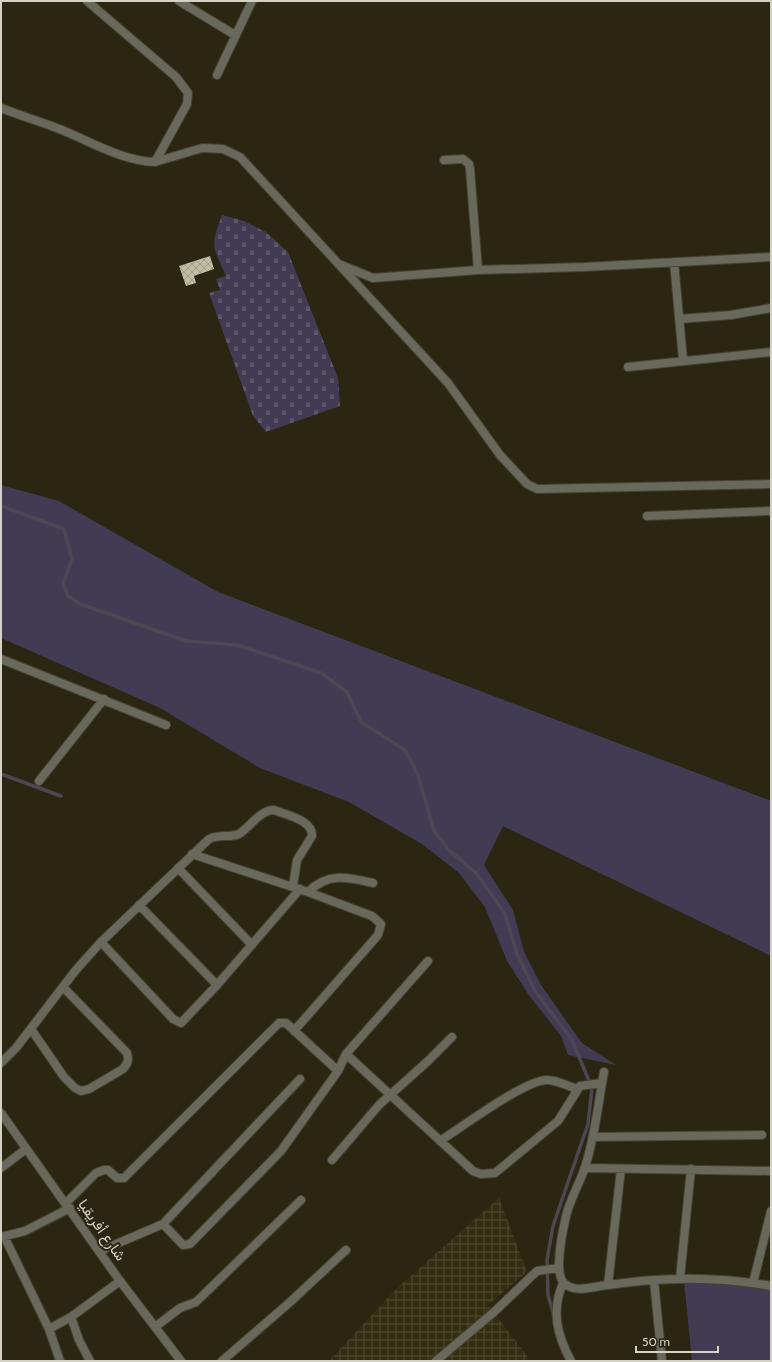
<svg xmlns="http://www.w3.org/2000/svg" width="772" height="1362" font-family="Cabin,Vazirmatn,sans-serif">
	<defs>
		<pattern id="industrial-grid" width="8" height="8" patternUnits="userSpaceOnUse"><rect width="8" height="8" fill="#332e11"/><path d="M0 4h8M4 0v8" fill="none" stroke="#504b32"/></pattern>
		<pattern id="cemetery-stones" width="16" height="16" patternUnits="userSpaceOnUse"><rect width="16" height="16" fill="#423b54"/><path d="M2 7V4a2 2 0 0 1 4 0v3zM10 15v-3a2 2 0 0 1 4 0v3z" fill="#5c566b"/></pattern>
		<pattern id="building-cross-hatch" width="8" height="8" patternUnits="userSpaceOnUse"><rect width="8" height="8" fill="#c1bda3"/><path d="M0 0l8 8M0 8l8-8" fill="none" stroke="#a09e89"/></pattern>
	</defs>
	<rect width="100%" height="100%" fill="#2a2611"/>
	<path fill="url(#industrial-grid)" d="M499 1198 527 1272 488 1305 528 1357 523 1361H329L398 1287Z"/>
	<path fill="#423b54" d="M1 485 59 501 218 592 771 801V956L503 826 484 865 513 910 524 952 541 985 582 1043 616 1065 568 1055 561 1036 528 994 507 961 485 907 459 873 422 844 349 802 260 768 160 708 1 638Z
		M684 1281 771 1289V1361H692Z"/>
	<path fill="url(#cemetery-stones)" d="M222 215 244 221 266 232 288 252 338 378 340 406 266 432 253 416 209 293 220 290 216 279 226 276C212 244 210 248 222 215Z"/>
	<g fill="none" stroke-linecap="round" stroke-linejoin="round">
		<path stroke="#4d4753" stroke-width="3.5" d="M1 506 64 529 72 559 63 584 68 596 80 604 186 641 238 645 321 673 347 692 361 722 405 750 418 775 434 831 449 850 477 874 505 914 517 954 535 991 572 1040 592 1088 588 1124 553 1226 547 1260 548 1295 554 1316
			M1 774 61 796"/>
	</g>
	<path fill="url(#building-cross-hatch)" d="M210 256 214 269 194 276 196 283 186 286 179 266Z"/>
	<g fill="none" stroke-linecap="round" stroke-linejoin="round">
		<defs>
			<path id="minor" d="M179 1 235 35
				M217 75 252 1
				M1 108C21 116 42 122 62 130 91 142 123 161 155 162L187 104 188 93 176 77 87 1
				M444 160 463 159 469 164 470 169 478 270
				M155 162 202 148 223 149 240 157 448 383 500 455 527 484 537 489 771 484
				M674 262 683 360
				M341 265 373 278 478 270 584 267 771 257
				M679 319 731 315 771 308
				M628 367 771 352
				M647 516 771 511
				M1 659 166 725
				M39 781 104 699
				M192 854 308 892 372 916 381 924 378 935 294 1031
				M178 868 252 945
				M308 892C328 872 348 877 373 883
				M139 905 217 985
				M101 942 173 1019 181 1023 217 985 300 889
				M31 1029 64 1077 75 1088 81 1091 89 1089 123 1069C128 1063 129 1060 127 1053L63 987
				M346 1054 473 1171 481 1174 495 1173 558 1121 580 1086 602 1083
				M1 1063 16 1048 75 971 101 942 209 839C219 834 229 838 239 834 250 827 260 810 274 810 286 815 313 820 312 836L297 860 293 886
				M604 1072C598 1104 595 1137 585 1167 579 1186 568 1202 565 1221 562 1234 554 1274 564 1283 575 1294 594 1286 608 1285 661 1277 718 1276 771 1286
				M593 1137 762 1135
				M440 1141C462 1127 525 1080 547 1080 557 1080 568 1086 577 1089
				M332 1160 379 1105 428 1061 452 1037
				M1 1168 26 1149
				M585 1168 771 1171
				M66 1203 96 1173 104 1170H108L117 1178H124L279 1023H286L338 1071
				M163 1224 183 1245 190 1244 281 1151 338 1071 346 1054 428 961
				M4 1236 49 1329 60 1361
				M1 1237 25 1231 70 1208
				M100 1251 163 1224 300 1079
				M680 1278 691 1169
				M654 1281 662 1361
				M563 1283C551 1311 557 1335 571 1361
				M753 1283 771 1211
				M608 1285 621 1169
				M71 1317 79 1340 90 1361
				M155 1327 180 1308 196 1302 301 1200
				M49 1329 71 1317 120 1281
				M222 1361 289 1303 346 1250
				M436 1361 494 1312 537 1271 559 1268"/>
			<path id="tertiary" d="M1 1113 120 1281 181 1361"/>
		</defs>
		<use href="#minor" stroke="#45422e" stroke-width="10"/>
		<use href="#tertiary" stroke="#45422e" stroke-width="10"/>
		<use href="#minor" stroke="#69685d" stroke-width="8"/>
		<use href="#tertiary" stroke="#69685d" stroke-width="8"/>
	</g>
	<g text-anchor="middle" stroke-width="4" stroke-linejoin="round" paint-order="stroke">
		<g font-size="15" fill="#d3d2c5" stroke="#2a2611">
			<text transform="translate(102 1230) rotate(55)" y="5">شارع أفريقيا</text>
		</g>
	</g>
	<rect width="772" height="1362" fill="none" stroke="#d3d2c5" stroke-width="4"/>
	<path d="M636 1346v6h82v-6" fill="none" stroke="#d3d2c5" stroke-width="2"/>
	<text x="642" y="1346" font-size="12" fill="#d3d2c5" stroke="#2a2611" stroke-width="3" paint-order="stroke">50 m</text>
</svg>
